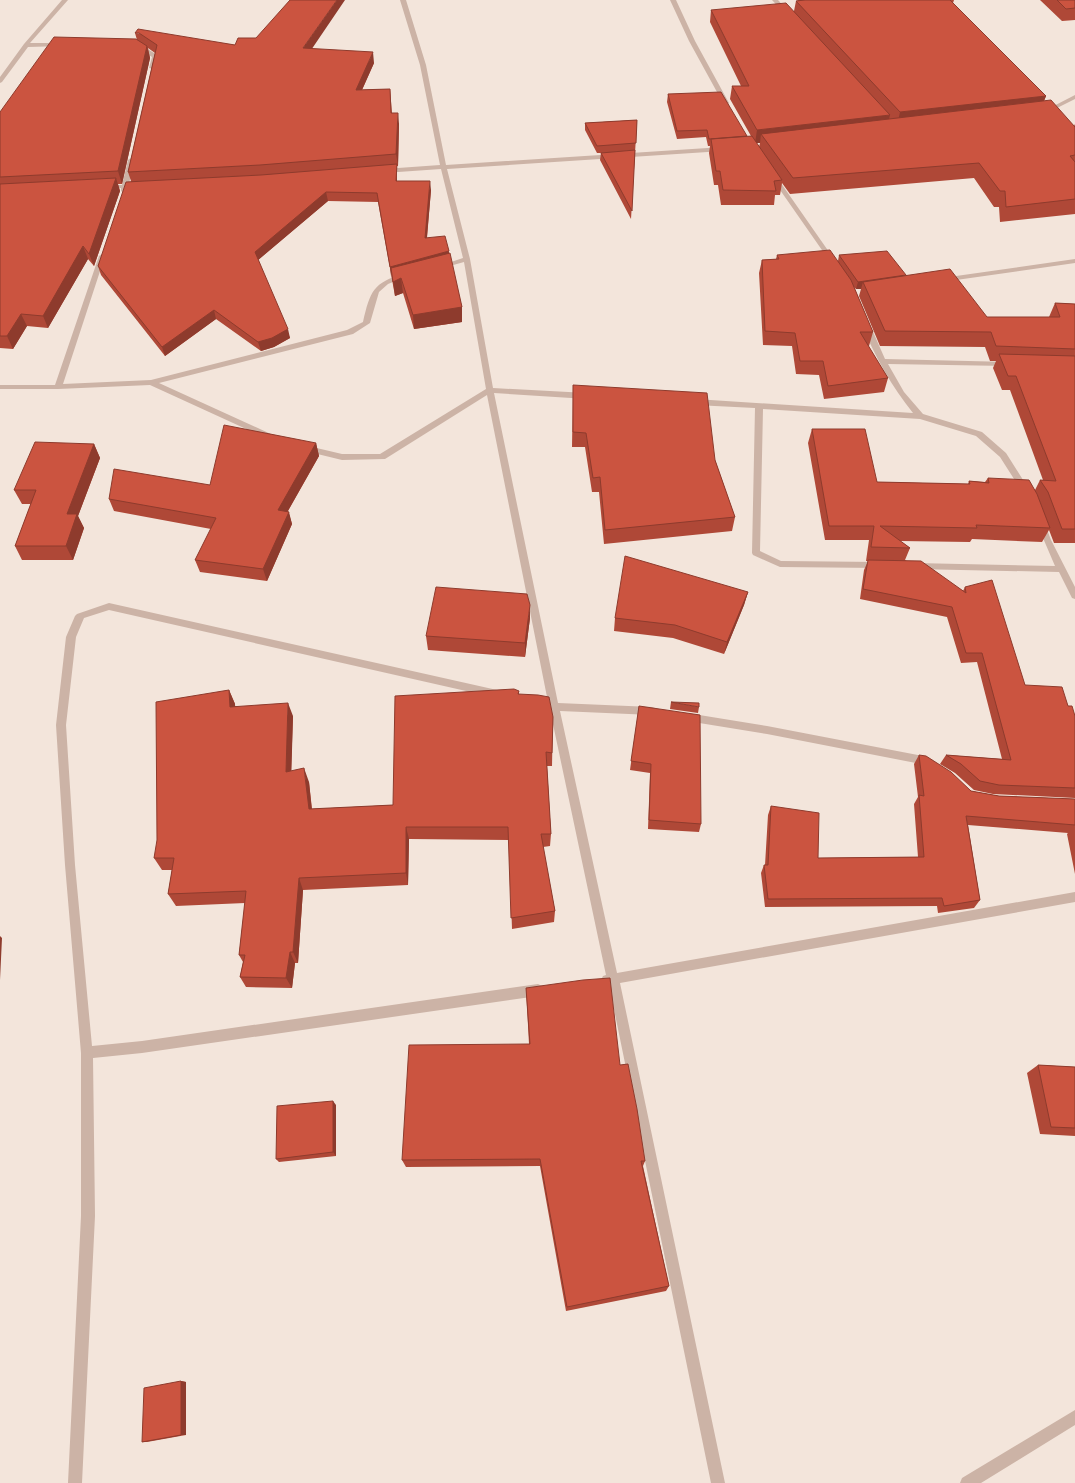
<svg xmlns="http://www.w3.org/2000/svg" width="1075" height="1483" font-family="'Roboto Condensed',sans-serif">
	<rect width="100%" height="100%" fill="#f3e5db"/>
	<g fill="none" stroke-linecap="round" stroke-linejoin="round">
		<path fill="#ccb3a6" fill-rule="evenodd" d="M62 0H68L30 43H62L64 44V46L28 47 2 82 0 83V77L24 44Z
			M400 0H406L426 65 446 165 723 147 726 149 723 151 447 169 470 259 493 388 587 393 591 396 587 399 494 393 558 703 652 707 655 708 657 711 655 714 652 715 560 711 617 973 1075 892V902L620 983 725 1483H711L609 985 603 984 601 980 603 976 606 975 550 710 535 707 533 704 535 701 538 700 548 702 487 395 385 459 342 460 301 450 300 448 304 445 342 454H380L486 389 464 262 439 269 436 267 463 258 441 169 384 173 381 171 384 169 440 165 420 65Z
			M670 0H676L695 41 729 103 728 104 723 103 689 41Z
			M772 0H778L789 12V14H785Z
			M136 46H143L157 55 154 69 149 68 152 57 140 49 136 48Z
			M1075 95V99L1047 113 1042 112Z
			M131 158 134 160 129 184 140 185V187L128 188 126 192 124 193 121 191V188H104V186L106 185H122L128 160Z
			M772 176H776L836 262 835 263H831L771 177Z
			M102 254 105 256 63 384 151 380 347 330 363 322C370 292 373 282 404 274L408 276 388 284 379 292 370 323 353 334 159 383 273 435 274 437 270 440 150 385 58 389H0V385H55L99 256Z
			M1075 259V263L942 282 938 280 942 278Z
			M863 323H869L870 325 885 359 1010 362V366H1007L888 364 904 392 923 414 982 432 1006 453 1030 491 1026 494 1023 493 1000 457 976 436 920 419 763 409 760 551 781 561 879 562 883 565 879 568 780 567 753 555 752 553 755 408 695 405 691 402 695 399 913 413C892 387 875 357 862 325Z
			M1041 521 1045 524 1051 540 1075 587V599L1072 598 1059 572 915 569 911 566 915 563 1055 566 1037 524Z
			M109 603 497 690 500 691 502 694 500 697 497 698 109 610 84 618 76 637 66 725 75 865 92 1046 142 1041 538 984 542 986 544 990 542 994 538 996 142 1053 93 1058 95 1216 82 1483H68L81 1216V1053L65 865 56 725 66 637 75 616 77 614Z
			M687 713 767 726 923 756 933 760 934 763 933 766 929 767 921 764 767 734 687 721 684 720 682 717 684 714Z
			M1075 1410V1425L981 1483H960L962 1478Z"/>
	</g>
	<path fill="#af4837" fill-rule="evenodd" d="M797 0H954L953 3 1046 96 1044 101 1074 126 1075 124V214L1000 222 999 207H994L974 178 790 194 782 183 780 195H775L774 205H721L718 185H714L709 153 710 146H708L706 137 677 139 667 102 668 94 747 137 751 136 730 99 732 86H741L710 22 711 10 794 11 796 1H798ZM756 143H760L759 147Z
		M1040 0H1075V20L1062 21Z
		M135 33 235 45 312 49 374 63 362 90 390 89 392 113 399 124 398 166H397V181L431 190 427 238 449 253 462 307V322L414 329 403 293 395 296 378 202 328 201 258 260 290 338 274 347 261 351 216 319 165 356 101 275 98 266 131 181 128 172 155 53 148 48 150 58 122 184H118L120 191 94 266 88 259 48 328 27 326 13 349 0 348V112L137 40Z
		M637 120 631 219 600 160 601 153H597L585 130V123Z
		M777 255 838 261 839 255 906 276 987 317H1049L1055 303 1075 304V543H1054L1049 530 1042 542 972 539 970 542 900 541 910 548 905 560 963 591 965 587 1025 685 1068 706 1075 716V798L993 794 974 790 955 773 940 764 946 755 1002 759 977 662 961 663 947 617 860 599 864 570 868 561H866L869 540H825L808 443 812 429 877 482 968 484 969 481 985 482 988 478 1035 490 1040 480H1043L1010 390H1002L993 368 996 361H990L985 347 880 346 859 296 861 289H856L854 287 873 332 869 346H868L888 378 884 392 824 399 819 375 796 374 792 346 763 345 759 273 762 260 776 259Z
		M573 385 715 460 735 517 732 531 604 544 599 492H592L585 447H572Z
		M316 443 319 456 288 511 292 524 267 581 200 572 195 560 211 529 114 511 109 499 210 485Z
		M94 444 100 458 78 516 84 528 73 560H22L15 546 31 504H22L14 490Z
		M748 592 744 605 724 654 673 638 614 631 615 618Z
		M530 618 525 657 428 650 426 636Z
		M229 690 235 704V706L293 716 291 771 309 782 312 809 393 805 519 691V694L553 717 552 766H547L551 834 550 846 543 847 555 911 554 922 512 929 509 840 409 839 408 885 303 890 298 963H295L292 988 246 987 240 977 243 962 239 955 245 903 176 906 168 894 172 870H162L154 858Z
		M671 702 699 707 698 713 670 709Z
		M639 706 701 824 699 832 648 829 650 773 630 770Z
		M919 755 971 791 999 796 1075 799V874L1067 834 1068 833 968 825 980 900 974 908 938 913 937 906 765 907 761 873 764 865H765L768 815 771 806 818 858 918 857 914 804 918 797 914 764Z
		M526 988 620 1065 645 1161 643 1166 669 1286 666 1291 566 1311 540 1166 406 1167 402 1160 529 1044Z
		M1038 1065 1075 1067V1136L1040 1134 1027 1073Z
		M336 1105V1156L279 1162 276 1159Z
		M181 1381 186 1382V1435L147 1442H142Z"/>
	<path fill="#8e3b2d" d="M337 0H345L305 59 303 48Z
		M147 46 150 58 122 184 118 171Z
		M373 52 374 63 357 101 356 90Z
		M1046 96 1040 110 897 126 900 112Z
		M398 113 399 124 398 166 396 154Z
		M890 115 887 128 761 134 760 143H755L757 130Z
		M397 164V190L396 181Z
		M116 178 120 191 94 266 89 254Z
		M430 181 431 190 426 247 425 238Z
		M326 192 328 201 257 261 255 252Z
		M83 246 88 259 48 328 43 316Z
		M449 251V260L391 268V276L390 267Z
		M906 275 863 282 861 289H856L858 282Z
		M401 278 403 293 395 296 393 282Z
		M462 307V322L414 329 413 315Z
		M214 310 216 319 165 356 162 347Z
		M21 314 27 326 13 349 7 336Z
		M288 329 290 338 274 347 261 351 258 342Z
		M316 443 319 456 281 523 278 510Z
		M94 444 100 458 78 516 84 528 73 560 66 546 67 514Z
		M289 512 292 524 267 581 263 569Z
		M748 592 744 605 724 654 727 642Z
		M530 605V618L525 657V643Z
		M229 690 235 704 236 721 230 707Z
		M288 703 293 716 291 785 286 772Z
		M304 768 309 782 313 822 309 809Z
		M406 827 409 839 408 885 406 873Z
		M299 878 303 890 298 963 293 952Z
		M0 936 2 938 0 980Z
		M290 952 295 963 292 988 286 978Z
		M333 1101 336 1105V1156L333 1152Z
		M181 1381 186 1382V1435H181Z"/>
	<path fill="#cb5440" stroke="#8e3b2d" d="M290 0H337L303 48 373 52 356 90 390 89 391 113H398L396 154 260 165 128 172 157 45 139 33H135L138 29 235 45 238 38H256Z
		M805 0H950L1046 96 900 112 796 1Z
		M1057 0H1075V8L1066 9Z
		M786 3 890 115 757 130 732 86H749L711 10Z
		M54 37 136 39 147 46 118 171 0 177V112Z
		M721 92 747 136 709 139 707 130 677 131 668 94Z
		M1051 100 1075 127V155L1070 156 1075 162V199L1006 207 1005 191H1000L979 163 793 178 761 134Z
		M637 120 636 143 597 146 585 123Z
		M752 136 782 180 774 181 776 191 723 190 720 171H716L711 139Z
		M635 150 632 211 601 153Z
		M397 164 396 181H430L425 238 445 236 449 251 390 267 377 193 326 192 255 252 288 329 272 338 258 342 214 310 162 347 98 266 126 182 261 175Z
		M116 178 89 254 83 246 43 316 21 314 7 336H0V184Z
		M830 250 851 280 873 332H860L888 378 828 386 823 361H800L795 333 765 331 762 260 779 259 777 255Z
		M887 251 906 275 858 282 839 255Z
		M450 253 462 307 413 315 401 278 393 282 391 268Z
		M950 269 987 317H1060L1055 303 1075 304V349L996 346 991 332 885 331 863 282Z
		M999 354 1075 356V529H1062L1048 492 1040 480 1056 481 1016 376H1008Z
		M573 385 707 393 715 460 735 517 605 530 600 477 593 478 586 433 573 432Z
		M224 425 316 443 278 510 289 512 263 569 195 560 216 518 109 499 114 469 210 485Z
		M812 429H865L877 482 970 484 969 481 989 483 988 478 1029 480 1037 494 1050 528 976 525 977 528 880 526 910 548 871 547 874 526H829Z
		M35 442 94 444 67 514H77L66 546H15L36 490H14Z
		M625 556 748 592 727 642 675 625 615 618Z
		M868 560 921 561 966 593 965 587 992 580 1025 685 1062 687 1068 706H1072L1075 716V788L999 785 980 781 961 764 946 755 1011 760 982 653H966L952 607 863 589Z
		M436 587 527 594 530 605 525 643 426 636Z
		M514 689 519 691 518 694 538 695 549 697 553 717 552 753 546 752 551 834H541L555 911 511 918 508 827H406V873L299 878 293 952H290L286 978 240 977 245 955H239L246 891 168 894 174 858H154L157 840 156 702 229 690 230 707 288 703 286 772 304 768 309 809 393 805 395 696Z
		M671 702 699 703V707Z
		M639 706 700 715 701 824 649 820 651 764 631 761Z
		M919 755 926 756 951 772 971 791 999 796 1075 799V825L966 816 980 900 944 906 942 898 768 899 764 865H768L771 806 819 813 818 858 924 857 919 795 924 796Z
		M610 978 620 1065 628 1064 637 1109 645 1161H641L669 1286 567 1307 540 1159 402 1160 409 1045 530 1044 526 988 583 980Z
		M1038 1065 1075 1067V1128L1051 1127Z
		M333 1101V1152L276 1159 277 1106Z
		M181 1381V1435L142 1442 144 1388Z"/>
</svg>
